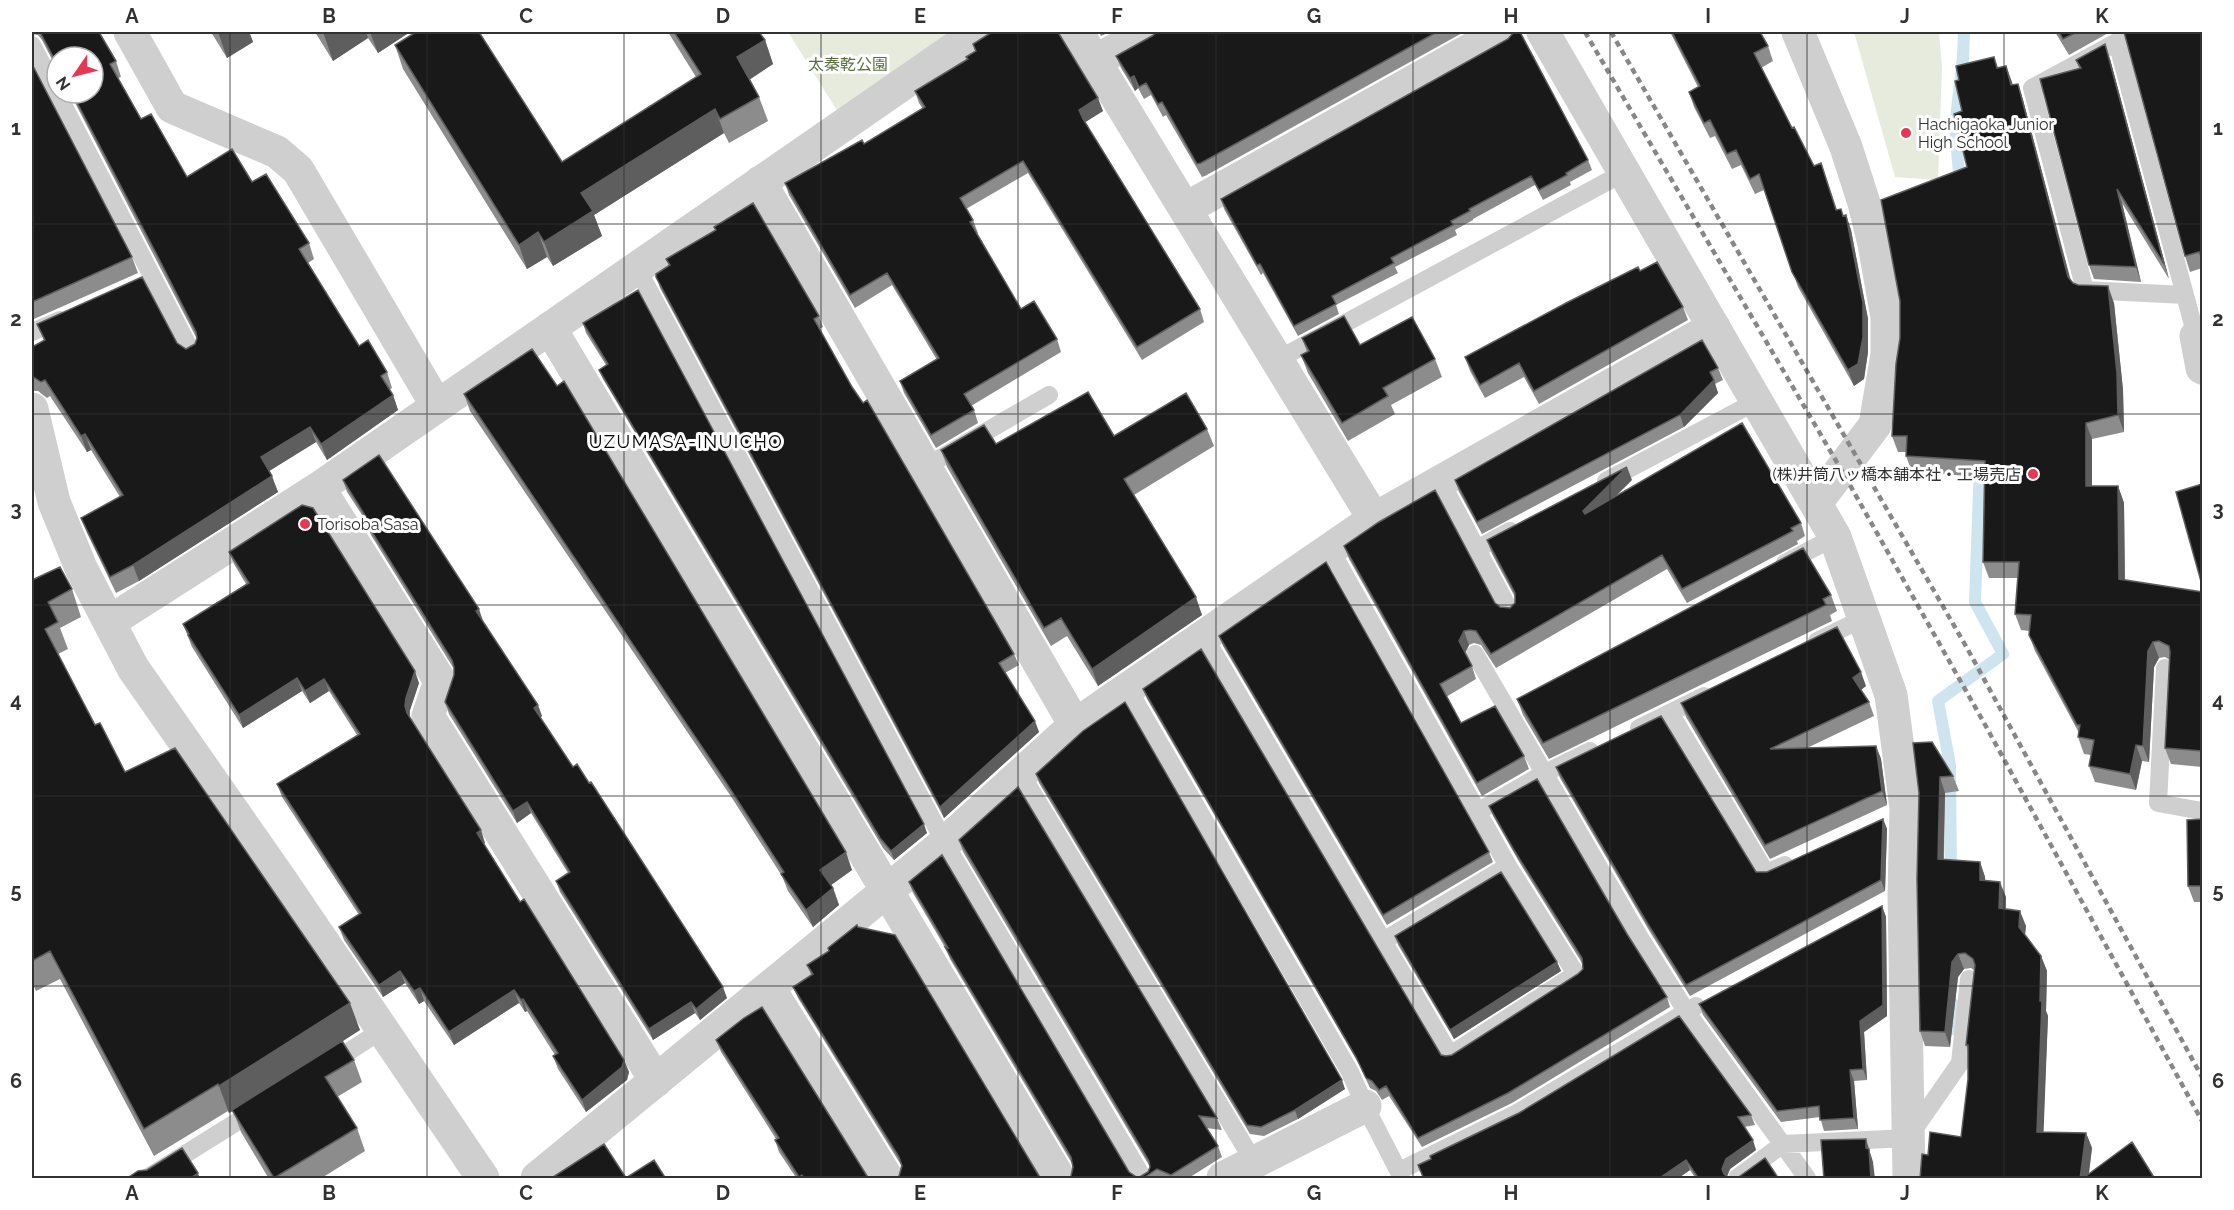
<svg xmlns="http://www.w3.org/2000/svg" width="2234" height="1210" font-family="Raleway,'Noto Sans JP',sans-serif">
	<rect width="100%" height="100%" fill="#fff"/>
	<path fill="#e6ebde" d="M788 32H953L838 112Z
		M1854 32H1939L1942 67 1938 180 1895 177Z"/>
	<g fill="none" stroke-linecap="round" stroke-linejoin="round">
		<path stroke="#cee4ee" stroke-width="12" d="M1960 185 1955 127 1963 58 1964 32
			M1951 875 1950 765 1938 701 2003 654 1975 602 1980 463
			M1953 1004 1954 1029"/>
		<path stroke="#cfcfcf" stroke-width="18" d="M2132 32 2117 42 2196 336
			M2117 42 2032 88 2085 290 2185 295
			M32 45 192 353
			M637 268 945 843 1143 1178
			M32 332 60 320
			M1277 360 1625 172
			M925 467 1049 395
			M1440 480 1510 611
			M1606 481 1757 401
			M1477 549 1510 531
			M1785 563 1835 537
			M1204 636 1450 1055 1576 974 1508 866 1330 549
			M1817 641 1864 618
			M1475 654 1640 938 1686 1011 1807 1178
			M2165 668 2158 803 2202 811
			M1128 689 1350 1072 1365 1106 1402 1178
			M1670 713 1766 873 1785 865
			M1639 728 1704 696
			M1021 774 1254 1162
			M1477 812 1543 774 1590 751
			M1383 941 1508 866
			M328 1065 382 1030
			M1399 1171 1517 1113 1696 1006
			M147 1178 256 1110
			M1737 1178 1783 1144 1908 1138 1960 1063 1969 979"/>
		<path stroke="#cfcfcf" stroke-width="33" d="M130 32 172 107 277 152 298 170 437 406
			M1077 32 1374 519
			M1543 32 1835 537 1891 695 1906 808 1904 894 1909 1178
			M1798 32 1846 147 1864 203 1874 244 1887 317V354L1875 425 1816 503
			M1095 61 1148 32
			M760 182 1075 725
			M1185 209 1502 32
			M550 328 1059 1178
			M2202 332 2196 336 2202 368
			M32 409 54 502 81 568 133 668 281 880 483 1178
			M319 488 440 681 428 716 656 1081
			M109 622 319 488 978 32
			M769 988 887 1178
			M537 1178 945 843 1075 725 1374 519 1714 327
			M1223 1178 1365 1106"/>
		<path stroke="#878787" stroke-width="4.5" stroke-dasharray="6 4.5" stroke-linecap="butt" d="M1585 32 1842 471 1983 721 2202 1121
			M1611 32 1967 648 2202 1077"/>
	</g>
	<path fill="#8c8c8c" d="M32 32H99L116 61 121 77 118 78 141 119 187 177 252 182 309 243 314 259 308 263 359 346 387 372 392 388 389 390 393 395 398 410 327 460 316 442 269 471 278 492 139 581 116 593 87 533 81 518 120 497 91 450 87 452 50 396 47 398 38 391H32V347L44 341 37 324 177 343 186 349 195 344 197 339 70 93H93L57 57V69L42 40 38 35 32 34Z
		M211 32H255L250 34 253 42 227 58Z
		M315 32H406L407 34 378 53 368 38 333 61Z
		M668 32H759L765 40 773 64 750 79 759 97 768 121 729 143 724 133 594 215 602 236 553 266 547 257 527 269 403 69 395 45 562 162 696 77Z
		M992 32H1058L1103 111 1085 122 1200 309 1204 322 1142 360 1028 173 966 209 973 220 978 233H977L1021 309 1057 339 1061 352 971 406 974 410 978 423 936 448 904 393 900 381 937 360 892 285 855 308 789 195 785 183 864 144 923 109 919 103 915 91 967 60 966 57 975 51 973 44Z
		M1099 32H1110L1101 36Z
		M1157 32H1464L1205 176 1202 177 1166 115 1163 117 1151 95 1144 99 1138 88 1135 91 1121 68 1116 56 1152 36Z
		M1670 32H1760L1768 46 1773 61 1761 68 1792 128 1814 166 1821 163 1837 210 1843 216 1846 215 1851 230 1868 319V352L1864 379 1854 386 1798 287 1764 190 1755 194 1741 165 1732 169 1715 136 1710 138 1694 107 1689 92 1698 87Z
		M2055 32H2110L2069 55Z
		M2202 32V268L2190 272 2185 256Z
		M1994 57 1998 68 2013 85 2018 84 2023 100 2071 281 2073 283 2114 303 2123 390 2124 432 2092 439V486H2118L2124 503 2125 580 2202 592V767L2171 764 2165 748 2170 660 2165 657 2159 658 2154 667 2149 762 2142 761 2136 790 2095 782 2089 766 2091 755 2084 754 2078 737 2079 733 2035 651 2029 635V631L2021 630 2015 614 2018 578H1989L1983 562 1984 477 1912 472 1906 456V452H1898L1892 436 1967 167 1962 111Z
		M2110 59 2169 279 2122 203 2141 282 2094 279 2089 265 2079 68 2076 60Z
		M32 64 132 257 138 273 34 319 32 314Z
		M1588 160 1592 170 1570 182 1571 185 1543 200 1535 185 1473 219V220L1455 230 1457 235 1395 267 1398 273 1336 305 1339 314 1298 336 1263 273 1261 275 1224 209 1221 199Z
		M714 227 819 316 823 327 819 329 852 387 1014 654 1019 665 1005 673 1039 732 944 818 660 288 656 274 669 266 666 259 715 230Z
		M1640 271 1683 307 1688 320 1539 404 1524 377 1485 398 1470 371 1465 357Z
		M583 323 927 833 894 860 883 848 603 379 599 370 606 365 586 333Z
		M1302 338 1360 345 1435 359 1442 377 1391 405 1395 414 1348 441 1308 373 1301 355 1307 352Z
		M1718 368 1723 380 1715 384 1718 393 1684 427 1482 534 1459 492 1455 480Z
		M464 394 852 870 831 885 833 888 839 905 813 927 788 891 782 876 732 798 470 411Z
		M1207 429 1214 446 1134 495 1202 615 1098 686 1067 636 1051 646 947 467 941 450 996 444Z
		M343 480 483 621 542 716 540 718 727 998 700 1020 695 1013 653 1040 560 892 556 881 568 873 531 813 517 823 449 714 445 702 454 675V669L371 535 367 524H368L347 492Z
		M1632 480 1615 496 1801 523 1805 536 1797 541 1798 544 1687 603 1667 569 1496 668 1481 645 1474 643 1469 645 1465 653 1472 666 1476 679 1446 697 1461 723 1524 756 1529 769 1482 796 1349 559 1344 546 1495 603 1500 607 1510 608 1515 603V597L1492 554 1487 540Z
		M229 552 419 683 410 710V717L485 843 484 844 520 902 624 1060 629 1072 627 1080 586 1112 558 1069 553 1056 555 1055 527 1011 525 1012 519 1003 454 1045 424 1001 419 1004 405 983 383 997 344 940 339 927 359 915 282 797 277 784 357 735 329 691 310 703 302 691 243 728 192 647 183 624 246 584 234 564Z
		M32 580 72 589 81 617 60 628 68 649 58 654 95 725 125 772 360 1030 343 1041 354 1060 362 1082 337 1097 357 1128 365 1151 320 1179H269L241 1132 233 1111 229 1113 228 1111 154 1156 60 979 36 991 32 982Z
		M1831 595 1837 611 1830 615 1832 621 1549 759 1523 715 1517 699Z
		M1219 636 1489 852 1493 862 1387 925 1223 646Z
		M1866 686 1861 690 1869 702 1874 716 1807 748 1876 746 1881 759 1887 805 1770 859 1686 717 1681 703Z
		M1143 689 1441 1055 1446 1056 1452 1055 1578 974 1583 969 1582 963 1518 860 1493 816 1489 806 1627 934 1667 997 1670 1007 1512 1103 1422 1147 1389 1096 1382 1100 1376 1091 1370 1088 1360 1066 1147 699Z
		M1932 742 1953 776 1959 791 1945 793 1944 860 1980 862 1985 877V881L2006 897V909L2026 926 2025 935 2041 956 2047 971 2046 1011 2048 1016 2043 1132 2086 1133 2092 1148 2089 1174 2155 1179H1920L1928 1155 1961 1137 1968 1079V1050L1966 1045 1974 970 1971 968 1964 969 1958 977 1950 1047 1925 1046 1920 1031Z
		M1556 767 1756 872H1767L1883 819 1887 829 1885 891 1690 996 1650 932 1560 778Z
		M1036 774 1345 1089 1298 1119 1264 1136 1250 1134 1039 783Z
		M2202 819V902H2194L2188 886Z
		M959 840 1217 1118 1222 1130 1206 1128 1218 1146 1222 1157 1187 1179H1068L1071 1176 1073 1167V1165L950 959 946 949 913 893 909 882 1129 1172 1138 1178 1148 1172 1150 1167 963 852Z
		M1882 906 1886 917 1887 1016 1864 1032 1867 1080 1854 1081 1858 1129 1824 1131 1820 1117 1781 1122 1703 1015 1699 1004Z
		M1395 936 1557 962 1561 971 1454 1039 1398 945Z
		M807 965 1039 1176H899L901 1165 798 998 793 987 811 975Z
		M716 1040 867 1176 869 1179H797L779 1152 775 1140 776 1139 721 1052Z
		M1751 1115 1755 1125 1744 1127 1756 1150 1730 1169 1727 1176 1730 1179H1696L1690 1170 1677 1179H1423L1418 1165 1431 1159 1430 1156Z"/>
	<path fill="#5e5e5e" d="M218 32H255L250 34 253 42 227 58Z
		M323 32H366L368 38 333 61Z
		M370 32H406L407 34 378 53Z
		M765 40 773 64 746 82 737 57Z
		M2105 44 2110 59 2169 279 2164 264Z
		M2006 66 2012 82 2017 102 2011 85Z
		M1134 76 1138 88 1135 91 1130 78Z
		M2018 84 2023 100 2074 294 2068 277Z
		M1098 98 1103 111 1084 123 1079 110Z
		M715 109 724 133 594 215 602 236 553 266 544 242 581 193Z
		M2117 189 2122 203 2141 282 2136 267Z
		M1846 215 1851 230 1868 319V352L1864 379 1854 386 1848 370Z
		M538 232 547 257 527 269 519 245Z
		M2108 286 2114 303 2123 390 2124 432 2118 415Z
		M1714 380 1718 393 1684 427 1680 415Z
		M393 395 398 410 327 460 321 444Z
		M2086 423 2092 439V503L2086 486Z
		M310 427 316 442 266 473 261 457Z
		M85 434 91 450 87 452 81 436Z
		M1627 467 1632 480 1588 524 1583 511Z
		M272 476 278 492 139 581 133 565Z
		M2118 486 2124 503 2125 596 2119 579Z
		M1196 597 1202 615 1098 686 1092 669Z
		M479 609 483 621 480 623 476 611Z
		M1464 631 1469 645 1464 655 1459 641Z
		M2153 642 2159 658 2154 667 2149 762 2143 746 2148 651Z
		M415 671 419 683 410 710 409 719 405 706 406 698Z
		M1861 672 1866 686 1858 692 1853 678Z
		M297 678 302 691 243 728 239 715Z
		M324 679 329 691 310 703 305 691Z
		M538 705 542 716 538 719 534 708Z
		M1035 721 1039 732 944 818 940 807Z
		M2136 745 2142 761 2136 790 2130 774Z
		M1876 746 1881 759 1887 805 1882 791Z
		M1940 777 1945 793 1943 874 1938 859Z
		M527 802 531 813 517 823 513 811Z
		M1883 819 1887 829 1885 891 1881 880Z
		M924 824 927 833 894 860 891 851Z
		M481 830 485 843 481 845 477 833Z
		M846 852 852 870 827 888 820 870Z
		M1980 862 1985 877 1986 895 1980 880Z
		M2000 882 2006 897 2005 923 1999 908Z
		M833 888 839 905 813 927 806 910Z
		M1882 906 1886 917 1887 1016 1864 1032 1867 1080 1863 1069 1860 1021Z
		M2020 911 2026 926 2024 942 2019 927Z
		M1958 954 1964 969 1958 977 1950 1047 1945 1032 1952 962Z
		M2041 956 2047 971 2046 1011 2048 1016 2043 1147 2037 1132Z
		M1557 962 1561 971 1454 1039 1450 1030Z
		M400 971 405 983 383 997 379 985Z
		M723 987 727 998 700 1020 696 1009Z
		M420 988 424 1001 419 1004 414 991Z
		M514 990 519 1003 454 1045 449 1032Z
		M523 999 527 1011 525 1012 521 1000Z
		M691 1002 695 1013 653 1040 649 1029Z
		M350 1003 360 1030 229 1113 219 1086Z
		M624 1060 629 1072 627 1080 586 1112 582 1100Z
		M1850 1070 1854 1081 1858 1129 1854 1118Z
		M1342 1080 1345 1089 1298 1119 1295 1110Z
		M2086 1133 2092 1148 2088 1179H2080Z
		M1866 1139 1873 1162 1875 1179H1871L1866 1148Z
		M1753 1140 1756 1150 1730 1169 1726 1179 1722 1169 1726 1159Z
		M1686 1160 1690 1170 1677 1179H1658Z
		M198 1173 200 1179H189Z"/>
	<path fill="#191919" stroke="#5e5e5e" stroke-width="1.5" d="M40 32H99L116 61 110 64 141 119 151 114 187 177 232 149 252 182 266 174 309 243 299 249 359 346 368 340 387 372 381 376 393 395 321 444 310 427 261 457 272 476 133 565 110 577 81 518 123 495 85 434 81 436 45 380 41 382 32 376V347L45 340 37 324 142 277 177 343 186 349 195 344 197 338 196 332 158 257 72 93H93V57H57V64Z
		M416 32H479L562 162 701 74 674 32H759L765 40 737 57 759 97 720 119 715 109 581 193 593 211 544 242 538 232 519 245 395 45Z
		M992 32H1058L1098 98 1079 110 1083 119 1200 309 1137 347 1023 161 960 198 973 220 970 222 1021 309 1034 301 1057 339 964 394 974 410 931 435 900 381 939 358 887 273 850 295 785 183 862 140 864 144 925 107 915 91 968 59 966 57 976 51 973 44Z
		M1157 32H1437L1201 163 1197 164 1162 102 1158 104 1146 83 1139 87 1134 76 1130 78 1116 56 1152 36Z
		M1514 32H1520L1588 160 1566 173 1567 175 1539 190 1531 176 1469 209 1470 211 1451 221 1453 225 1391 258 1394 263 1332 296 1336 304 1294 326 1260 264 1257 265 1221 199 1508 39Z
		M1672 32H1760L1768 46 1754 53 1792 128 1794 127 1814 166 1821 163 1836 210 1841 209 1843 216 1846 215 1863 303V337L1858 364 1848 370 1792 272 1759 174 1750 179 1736 150 1727 154 1710 120 1704 123 1689 92 1700 86Z
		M2059 32H2077L2063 39Z
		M2124 32H2202V255L2201 256 2199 252 2185 256Z
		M2105 44 2164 264 2117 189 2136 267 2089 265 2040 79 2081 68 2076 60Z
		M1994 57 1997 68 2006 66 2011 85 2018 84 2068 277 2073 283 2078 285 2108 286 2117 373 2118 415 2086 423V486H2118L2119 579 2202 592V751L2165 748 2170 652 2169 646 2159 641 2153 642 2148 651 2143 746 2136 745 2130 774 2089 766 2094 740 2078 737 2080 725H2077L2029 635 2031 615 2015 614 2019 562H1983L1985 461 1906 456 1907 436H1892L1896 364 1900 338V301L1881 200 1967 167 1954 114 1962 111 1955 81 1959 80 1956 66Z
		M32 64 132 257 32 302Z
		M753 203 819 316 814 319 852 387 863 403 867 400 1014 654 999 663 1035 721 940 807 656 277V274L670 265 666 259 716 230 714 227Z
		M1657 262 1683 307 1534 391 1519 363 1480 385 1465 357 1568 302 1638 267 1640 271Z
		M638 290 924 824 891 851 880 838 599 370 608 364 583 323Z
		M1344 316 1360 345 1412 317 1435 359 1383 388 1388 396 1342 423 1301 355 1309 351 1302 338Z
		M1702 340 1718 368 1710 372 1714 380 1680 415 1477 522 1455 480Z
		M532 349 557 386 564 381 846 852 820 870 833 888 806 910 781 874 784 872 725 781 464 394Z
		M1088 392 1114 436 1186 393 1207 429 1124 479 1196 597 1092 669 1061 618 1044 628 941 450 984 425 996 444Z
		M1742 423 1801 523 1791 528 1793 531 1682 589 1662 555 1491 654 1476 631 1470 630 1464 631 1459 641 1472 666 1440 684 1461 723 1495 706 1524 756 1477 783 1344 546 1379 522 1435 490 1495 603 1500 607 1510 608 1515 603V593L1487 540 1627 467 1583 511 1585 514Z
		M379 455 479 609 476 611 538 705 534 708 573 767 577 764 589 783 591 782 723 987 696 1009 691 1002 649 1029 556 881 570 872 527 802 513 811 445 702 454 675V667L452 660 367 524 371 525 343 480Z
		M2202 484V585L2176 492Z
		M302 505 313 508 415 671 406 698 405 706 407 713 481 830 477 833 520 902 524 899 624 1060 622 1067 582 1100 553 1056 558 1053 523 999 521 1000 514 990 449 1032 420 988 414 991 400 971 379 985 339 927 361 913 277 784 360 734 324 679 305 691 297 678 239 715 188 635 189 634 183 624 249 583 229 552Z
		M1803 548 1831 595 1823 599 1826 605 1543 743 1517 699Z
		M1326 562 1489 852 1383 915 1219 636Z
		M60 567 72 589 48 602 58 622 45 629 95 725 100 723 125 772 175 748 350 1003 219 1086 218 1084 144 1129 50 951 32 961V580Z
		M1837 627 1861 672 1853 678 1869 702 1770 749 1876 746 1882 791 1765 845 1681 703Z
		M1201 649 1441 1055 1446 1056 1452 1055 1578 974 1583 969 1582 958 1514 850 1489 806 1537 779 1627 934 1667 997 1508 1093 1418 1138 1386 1086 1379 1090 1372 1081 1366 1078 1356 1057 1143 689Z
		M1125 702 1342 1080 1295 1110 1261 1127 1247 1125 1036 774 1083 731Z
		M1661 716 1756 872H1767L1883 819 1881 880 1686 985 1646 921 1556 767Z
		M1932 742 1953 776 1940 777 1938 859 1980 862V880L2000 882 1999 908 2020 911 2019 927 2041 956 2040 1001H2042L2037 1132 2086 1133 2080 1179H1920L1922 1154 1928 1155 1930 1132 1961 1137 1968 1079V1045H1966L1975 965 1973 959 1965 953 1958 954 1952 962 1945 1032 1920 1031 1917 879 1919 793 1913 743Z
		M1018 787 1217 1118 1199 1116 1218 1146 1171 1175 1157 1169 1142 1179H1068L1071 1176 1073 1167 1071 1157 945 947 948 948 909 882 942 855 1129 1172 1138 1178 1148 1172 1150 1167 1149 1161 959 840Z
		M2202 819V886H2188L2187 820Z
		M1501 872 1557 962 1450 1030 1395 936Z
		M1882 906 1883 1005 1860 1021 1863 1069 1850 1070 1854 1118 1820 1120 1819 1106 1777 1111 1699 1004Z
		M857 925 858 927 895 935 1039 1176 1041 1179H896L899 1176 902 1166 899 1157 793 987 813 974 807 965 829 951 828 948Z
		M762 1007 867 1176 869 1179H804L802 1175 799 1177 775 1140 779 1138 716 1040 744 1018Z
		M1679 1016 1751 1115 1738 1117 1753 1140 1726 1159 1722 1169 1724 1174 1730 1179H1699L1686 1160 1658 1179H1424L1418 1165 1431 1159 1430 1156 1519 1113Z
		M342 1041 354 1060 325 1077 357 1128 274 1178 232 1110Z
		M1866 1139V1148L1869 1149 1871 1179H1824L1821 1140Z
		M2132 1142 2155 1179H2082Z
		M604 1144 626 1178 654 1160 666 1179H550Z
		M182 1148 198 1173 189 1179H126L138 1171 147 1170Z
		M1765 1158 1779 1179H1736Z"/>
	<path fill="none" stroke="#323232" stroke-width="1.5" stroke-opacity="0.55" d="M230 32V1178M427 32V1178M624 32V1178M821 32V1178M1018 32V1178M1216 32V1178M1413 32V1178M1610 32V1178M1807 32V1178M2004 32V1178M32 224H2202M32 414H2202M32 605H2202M32 796H2202M32 986H2202"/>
	<g fill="#e63753" stroke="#fff" stroke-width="2">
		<circle cx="1906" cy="133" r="6"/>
		<circle cx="2033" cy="474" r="6"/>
		<circle cx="305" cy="524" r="6"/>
	</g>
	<g text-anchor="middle" stroke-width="6" stroke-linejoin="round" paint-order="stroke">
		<g font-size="16" fill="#596f3e" stroke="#fff">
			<text x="848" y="70">太秦乾公園</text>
		</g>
		<g font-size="16" fill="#323232" stroke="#fff" text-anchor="start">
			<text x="1918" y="130">Hachigaoka Junior<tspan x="1918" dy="18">High School</tspan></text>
			<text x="2021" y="480" text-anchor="end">(株)井筒八ッ橋本舗本社・工場売店</text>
			<text x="317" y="530">Torisoba Sasa</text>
		</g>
		<g font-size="18" letter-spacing="1.5" fill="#000" stroke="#fff">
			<text x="686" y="448">UZUMASA-INUICHO</text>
		</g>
	</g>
	<rect width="2234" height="1210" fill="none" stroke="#ffffff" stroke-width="66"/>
	<g transform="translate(75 75) rotate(235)"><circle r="28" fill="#ffffff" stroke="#adadad" stroke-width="1.5"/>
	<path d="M0-4.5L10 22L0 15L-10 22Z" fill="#e63753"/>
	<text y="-9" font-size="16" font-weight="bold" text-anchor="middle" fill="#323232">N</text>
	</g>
	<rect x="33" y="33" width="2168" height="1144" fill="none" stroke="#323232" stroke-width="2"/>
	<g font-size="20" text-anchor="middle" font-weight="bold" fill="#323232">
		<text x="132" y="23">A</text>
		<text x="329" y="23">B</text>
		<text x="526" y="23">C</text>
		<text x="723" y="23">D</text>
		<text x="920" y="23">E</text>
		<text x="1117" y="23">F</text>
		<text x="1314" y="23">G</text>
		<text x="1511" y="23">H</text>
		<text x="1708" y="23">I</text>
		<text x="1905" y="23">J</text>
		<text x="2102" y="23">K</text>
		<text x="16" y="135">1</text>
		<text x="2218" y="135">1</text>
		<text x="16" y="326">2</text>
		<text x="2218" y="326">2</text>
		<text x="16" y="516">3</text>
		<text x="2218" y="516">3</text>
		<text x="16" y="707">4</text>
		<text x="2218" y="707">4</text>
		<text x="16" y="898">5</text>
		<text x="2218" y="898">5</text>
		<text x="16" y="1088">6</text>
		<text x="2218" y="1088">6</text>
		<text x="132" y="1200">A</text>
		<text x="329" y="1200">B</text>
		<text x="526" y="1200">C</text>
		<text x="723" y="1200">D</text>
		<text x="920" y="1200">E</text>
		<text x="1117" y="1200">F</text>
		<text x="1314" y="1200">G</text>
		<text x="1511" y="1200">H</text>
		<text x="1708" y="1200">I</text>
		<text x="1905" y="1200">J</text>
		<text x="2102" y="1200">K</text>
	</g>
</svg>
